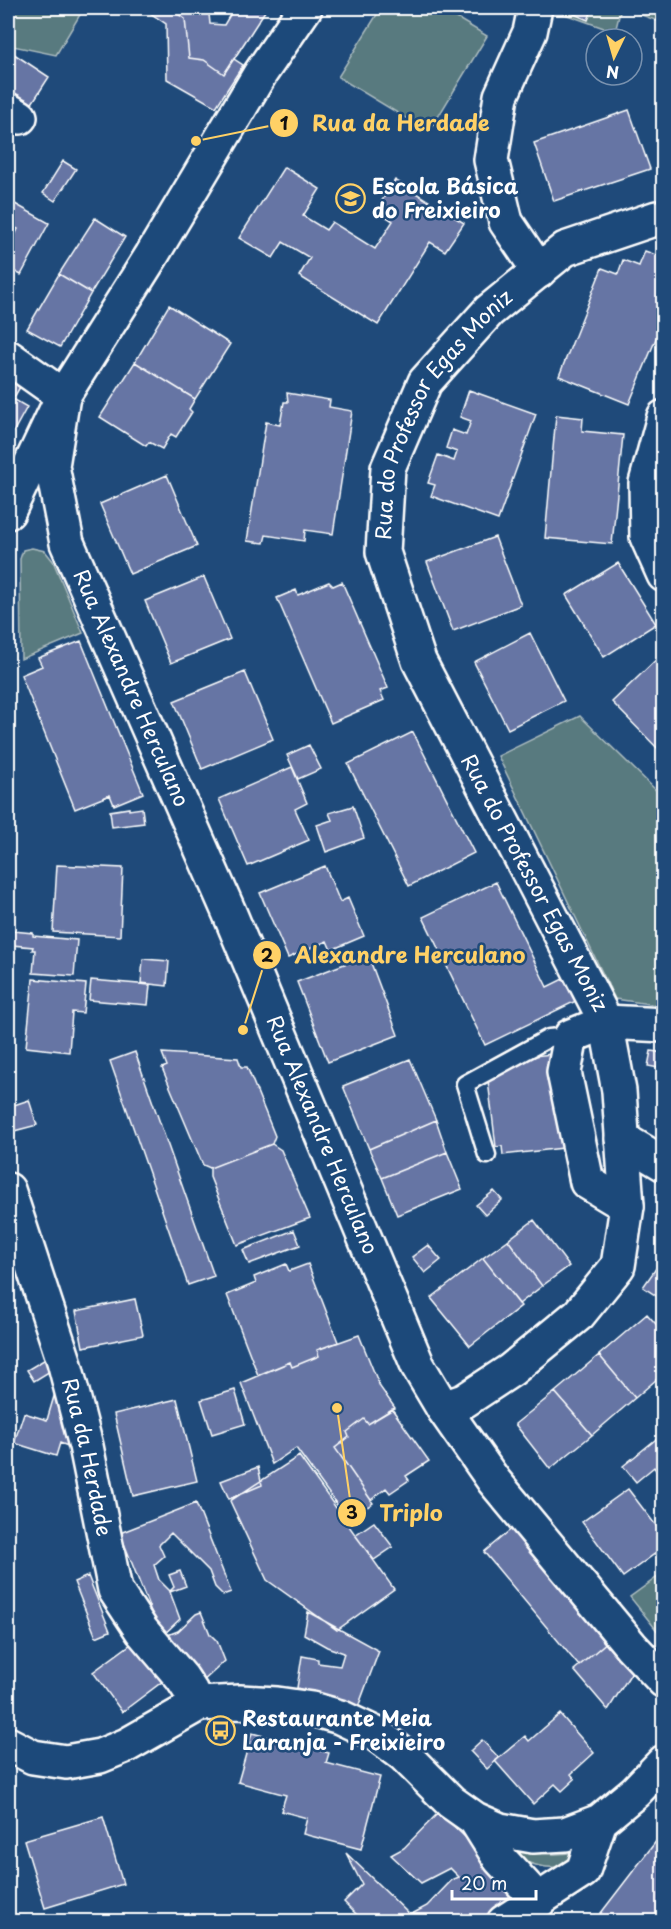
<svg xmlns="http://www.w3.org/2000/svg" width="671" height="1929" font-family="'Playpen Sans',sans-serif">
	<rect width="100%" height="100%" fill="#1f4a7a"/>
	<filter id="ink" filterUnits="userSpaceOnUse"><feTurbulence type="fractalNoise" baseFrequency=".0167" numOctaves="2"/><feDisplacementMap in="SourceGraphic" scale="12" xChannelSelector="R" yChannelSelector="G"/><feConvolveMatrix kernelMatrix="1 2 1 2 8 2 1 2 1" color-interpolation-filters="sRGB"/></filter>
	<g filter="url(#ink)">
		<path fill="#597a7f" stroke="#acbcbf" stroke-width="1.5" d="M8 8H84L56 55 8 45Z
			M381 8H440L487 36 429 132 338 77Z
			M565 8H621L615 32 562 13Z
			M623 8H663V23Z
			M32 548 45 551 53 561 83 633 21 659 20 559 23 550Z
			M580 716 663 797V1006L615 999 498 756Z
			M663 1573V1638L630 1597Z
			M507 1849C535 1849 547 1859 578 1851L580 1856C573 1860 565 1866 557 1867 541 1869 518 1861 507 1849Z"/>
		<path fill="#6675a4" stroke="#fff" stroke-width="1.5" d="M143 8H213L209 14 210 24 224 25 234 8H267L234 59 243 65 216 107 167 79 166 24Z
			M169 8H213L209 14 210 24 224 25 234 8H267L224 74 204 60 189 58 185 19Z
			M576 8H593L588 20 574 14Z
			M8 50 49 77 29 108 8 94Z
			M629 110 650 169 554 201 534 143Z
			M63 161 76 169 55 201 43 193Z
			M284 167 320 189 303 216 326 230 332 222 375 249 393 221 376 210 395 180 464 223 445 251 430 242 378 325 299 276 310 258 283 242 273 258 239 238Z
			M8 200 49 223 21 275 8 268V249L18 229 8 224Z
			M95 218 125 237 91 293 59 274Z
			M645 251 664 258V319L629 404 559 376 602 268 618 274 623 260 639 266Z
			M59 274 91 293 60 347 27 329Z
			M169 305 230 344 195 399 135 362Z
			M135 362 195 399 189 409 192 412 176 437 171 434 162 449 149 442 146 446 100 417Z
			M8 380 20 387 13 399 27 407 10 438 8 436Z
			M469 390 536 414 498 520 431 496 435 485 428 483 438 455 454 461 457 452 446 448 452 430 466 435 471 421 460 417Z
			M287 393 330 400 329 407 352 411 333 534 305 530 304 541 266 535 264 543 247 541 266 422 280 425 284 402H288Z
			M556 415 583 418 582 431 623 435 612 544 545 538Z
			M167 475 197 546 130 574 100 504Z
			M495 537 521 605 453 631 427 562Z
			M618 563 656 624 604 657 566 595Z
			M204 577 230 639 171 663 145 601Z
			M329 582 333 586 342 582 388 688 380 691 384 700 331 723 277 598 296 590 298 595Z
			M530 633 564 701 508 729 474 662Z
			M81 641 143 793 114 805 110 795 75 809 21 675 42 666 38 658Z
			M663 653 664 654V755L612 702Z
			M245 672 273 739 202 769 174 701Z
			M413 732 474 853 409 886 348 764Z
			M309 745 321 769 298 779 287 755Z
			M292 767 307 803 295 809 309 840 248 866 219 799Z
			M353 806 364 838 326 852 317 825 332 820 329 813Z
			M129 808V810L142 808 144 823 112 827 110 811Z
			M57 865 123 868 120 936 53 932Z
			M325 866 340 902 348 898 364 936 331 950 327 941 288 958 260 893Z
			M496 882 547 987 565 978 576 1001 485 1045 423 917Z
			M13 931 33 933V936L77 940 74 976 33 973 35 950H32L33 947 12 945Z
			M368 955 398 1035 328 1062 297 982Z
			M143 959 169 961 167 986 141 983Z
			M33 979 86 984 83 1013 72 1012 69 1052 26 1047Z
			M91 980 150 985 148 1005 89 1000Z
			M651 1051 664 1053V1069L648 1066Z
			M135 1052 214 1276 188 1285 110 1061Z
			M162 1053 238 1058 241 1067H247L275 1136 272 1144 210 1168 203 1165 162 1068 167 1066Z
			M551 1054 563 1148 503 1155 502 1146 496 1147 487 1072 510 1069 509 1059Z
			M410 1059 436 1120 369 1149 343 1086Z
			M29 1100 37 1125 14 1131 8 1107Z
			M436 1120 447 1152 382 1178 369 1149Z
			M272 1144 281 1150 310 1218 237 1245 210 1177V1168Z
			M447 1152 462 1189 397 1215 382 1178Z
			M494 1191 502 1200 485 1215 476 1205Z
			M534 1220 569 1266 542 1286 508 1240Z
			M294 1230 300 1245 249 1264 243 1250Z
			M508 1240 542 1286 519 1304 483 1258Z
			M428 1245 441 1260 425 1273 412 1257Z
			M664 1257V1289L658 1297 643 1287Z
			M483 1258 521 1306 470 1346 431 1298Z
			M286 1264 289 1271 308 1264 338 1342 317 1350 319 1356 292 1367 290 1362 258 1375 227 1295 256 1283 254 1277Z
			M135 1299 143 1335 83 1347 76 1311Z
			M647 1314 664 1333V1373L635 1398 599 1355Z
			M359 1335 380 1387 395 1408 368 1424 364 1419 347 1432 349 1437 335 1448 373 1503 348 1520 296 1448 272 1464 241 1383 290 1362 292 1367 319 1356 317 1350Z
			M54 1354 57 1367 34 1381 27 1370Z
			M599 1355 635 1398 592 1435 555 1392Z
			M235 1390 245 1424 212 1434 201 1400Z
			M555 1392 592 1435 550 1469 515 1424Z
			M55 1393 67 1397 73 1431 68 1446 60 1443 56 1456 14 1443 24 1413 47 1420Z
			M177 1399 197 1481 133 1496 114 1414Z
			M392 1409 429 1461 406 1476 409 1480 390 1493 386 1488 371 1500 335 1448 349 1437 347 1432 364 1419 368 1424Z
			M660 1436 664 1440V1463L656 1470 654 1467 636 1482 623 1466Z
			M299 1456 394 1589 337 1630 267 1580 230 1501Z
			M258 1467 262 1485 229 1499 221 1481Z
			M628 1489 664 1536V1547L623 1577 582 1522Z
			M196 1503 231 1592 223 1595 215 1587 209 1571 171 1533 159 1545 164 1556 154 1565 159 1580 170 1591 174 1587 169 1575 180 1571 186 1586 170 1592 180 1619 160 1638 178 1631 196 1614 201 1612 210 1634 217 1641 225 1661 201 1683 143 1621 152 1614 120 1533Z
			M374 1522 393 1547 374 1560 355 1535Z
			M515 1526 608 1641 579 1666 484 1552Z
			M88 1576 110 1631 96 1637 74 1582Z
			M308 1612 379 1651 358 1707 297 1688 302 1656 318 1659V1663L340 1666 344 1653 327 1647 304 1634Z
			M142 1636 171 1675 122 1712 93 1672Z
			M608 1641 633 1670 608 1710 574 1670Z
			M560 1714 594 1753 571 1774 575 1779 562 1791 555 1784 533 1804 495 1761 525 1736 529 1741Z
			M252 1733 329 1753 326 1763 380 1777 361 1849 303 1834 307 1818 281 1811 286 1795 238 1782Z
			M482 1740 499 1758 487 1769 470 1751Z
			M439 1812 516 1886 524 1902 488 1922H364L344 1902 362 1884 346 1853 410 1915 427 1906 452 1880 459 1877 450 1868 421 1883 391 1855 404 1848Z
			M103 1817 123 1884 45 1908 24 1840Z
			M664 1831V1922H594Z
			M26 1916V1922H8V1917Z"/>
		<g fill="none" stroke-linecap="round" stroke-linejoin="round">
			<defs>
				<path id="service" d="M487 1155 465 1084 549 1038 571 1036"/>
				<g id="minor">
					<path d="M535 8 530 32 501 96 491 160 506 222 539 271"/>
					<path d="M8 110 20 117"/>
					<path d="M8 357 63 396"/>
					<path id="s1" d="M63 396 52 466 67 543 229 912 418 1366 443 1408 494 1481 631 1646 664 1681"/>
					<path d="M664 417 646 483 647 537 664 575"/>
					<path d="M8 512 63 396 152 255 260 74 305 8"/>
					<path d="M622 1139 664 1164"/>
					<path id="s2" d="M8 1190 64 1361 86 1446 115 1590 142 1631 182 1678 199 1704"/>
					<path d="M627 1206 587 1182 564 1072 571 1036 606 1022 664 1025"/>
					<path id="s3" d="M443 1408 464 1401 511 1370 579 1314 618 1266 627 1206 619 1091 606 1022 419 661 383 552 388 468 425 382 489 311 565 249 657 218 664 219"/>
				</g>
				<path id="tertiary" d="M8 1744 33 1757 66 1762 100 1756 127 1745 199 1704 240 1702 277 1704 312 1709 340 1717 376 1734 404 1755 451 1802 475 1819 500 1830 533 1836 565 1834 600 1821 635 1792 664 1762
					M475 1819 500 1859 539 1901
					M504 1922 583 1871 600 1821"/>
			</defs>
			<use href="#service" stroke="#fff" stroke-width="21"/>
			<use href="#minor" stroke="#fff" stroke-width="38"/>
			<use href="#tertiary" stroke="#fff" stroke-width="38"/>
			<use href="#service" stroke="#1f4a7a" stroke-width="16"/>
			<use href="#minor" stroke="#1f4a7a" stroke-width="33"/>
			<use href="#tertiary" stroke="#1f4a7a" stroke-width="33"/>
		</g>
	</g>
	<defs>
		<symbol id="school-ring" viewBox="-11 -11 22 22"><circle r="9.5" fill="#1f4a7a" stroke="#ffd166" stroke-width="1.5"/><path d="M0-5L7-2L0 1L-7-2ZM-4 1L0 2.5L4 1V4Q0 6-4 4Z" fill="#ffd166"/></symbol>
		<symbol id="bus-ring" viewBox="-11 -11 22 22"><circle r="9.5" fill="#1f4a7a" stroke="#ffd166" stroke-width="1.5"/><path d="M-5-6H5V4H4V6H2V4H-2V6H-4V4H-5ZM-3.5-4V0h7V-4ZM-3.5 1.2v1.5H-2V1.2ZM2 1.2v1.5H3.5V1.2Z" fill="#ffd166"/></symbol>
	</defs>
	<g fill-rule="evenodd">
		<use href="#school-ring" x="334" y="182" width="33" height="33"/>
		<use href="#bus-ring" x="204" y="1714" width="33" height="33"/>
	</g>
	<g text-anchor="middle" stroke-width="5" stroke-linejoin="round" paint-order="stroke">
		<g font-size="21" font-weight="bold" fill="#fff" stroke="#1f4a7a" text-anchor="start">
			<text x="372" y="194">Escola Básica<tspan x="372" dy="24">do Freixieiro</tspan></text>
			<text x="242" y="1726">Restaurante Meia<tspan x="242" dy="24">Laranja - Freixieiro</tspan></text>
		</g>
		<g font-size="21" fill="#fff" stroke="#1f4a7a">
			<text dy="7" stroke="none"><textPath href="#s3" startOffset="1152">Rua do Professor Egas Moniz</textPath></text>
			<text dy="7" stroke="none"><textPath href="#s1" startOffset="308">Rua Alexandre Herculano</textPath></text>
			<text transform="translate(534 883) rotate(62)" y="7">Rua do Professor Egas Moniz</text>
			<text dy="7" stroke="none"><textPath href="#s1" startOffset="794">Rua Alexandre Herculano</textPath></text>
			<text dy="7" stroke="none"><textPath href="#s2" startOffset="279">Rua da Herdade</textPath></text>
		</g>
	</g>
	<path fill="none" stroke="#ffd166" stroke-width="2" d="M196 141L284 123M243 1030L267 955M337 1408L352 1513"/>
	<g fill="#ffd166" stroke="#1f4a7a" stroke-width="2">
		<circle cx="196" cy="141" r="6"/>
		<circle cx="243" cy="1030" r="6"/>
		<circle cx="337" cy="1408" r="6"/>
		<circle cx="284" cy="123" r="15"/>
		<circle cx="267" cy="955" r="15"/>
		<circle cx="352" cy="1513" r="15"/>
	</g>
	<g font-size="18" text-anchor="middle" font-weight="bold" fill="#111">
		<text x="284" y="130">1</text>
		<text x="267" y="962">2</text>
		<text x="352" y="1519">3</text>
	</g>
	<g font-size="22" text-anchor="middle" font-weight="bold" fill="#ffd166" stroke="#1f4a7a" stroke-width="5" stroke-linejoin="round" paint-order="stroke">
		<text x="401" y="131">Rua da Herdade</text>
		<text x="410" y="963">Alexandre Herculano</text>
		<text x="411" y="1521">Triplo</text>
	</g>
	<rect width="671" height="1929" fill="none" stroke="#1f4a7a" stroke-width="30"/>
	<rect x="15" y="15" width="641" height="1899" fill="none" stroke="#fff" stroke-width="2" filter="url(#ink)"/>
	<g transform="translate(614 57) rotate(185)"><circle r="28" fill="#1f4a7a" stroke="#7992af" stroke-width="1.5"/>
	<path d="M0-4.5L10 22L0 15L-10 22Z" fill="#ffd166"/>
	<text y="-9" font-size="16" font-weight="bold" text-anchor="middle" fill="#ffffff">N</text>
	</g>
	<path d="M452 1890v9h84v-9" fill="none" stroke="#ffffff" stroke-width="3"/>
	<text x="461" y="1890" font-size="18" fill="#ffffff" stroke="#1f4a7a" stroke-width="4.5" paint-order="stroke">20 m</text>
</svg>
